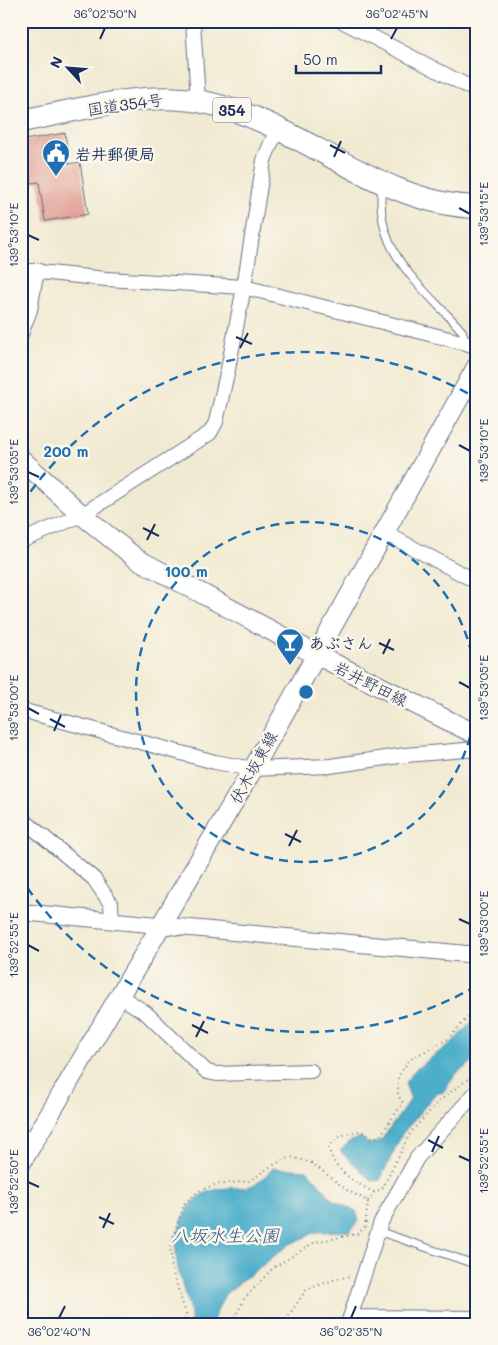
<svg xmlns="http://www.w3.org/2000/svg" width="498" height="1345" font-family="Mali,'Klee One',sans-serif">
<style>
.water{fill:#4baeca;stroke:#336e94}
.building{fill:#de998f}
.lines{fill:none;stroke-linecap:round;stroke-linejoin:round}
.service-casing{stroke:#667087;stroke-width:9}
.minor-casing{stroke:#667087;stroke-width:16}
.tertiary-casing{stroke:#667087;stroke-width:18}
.secondary-casing{stroke:#667087;stroke-width:21}
.trunk-casing{stroke:#667087;stroke-width:24}
.path{stroke:#667087;stroke-width:2;stroke-dasharray:1 4;stroke-linecap:butt}
.service{stroke:#fff;stroke-width:7}
.minor{stroke:#fff;stroke-width:14}
.tertiary{stroke:#fff;stroke-width:16}
.secondary{stroke:#fff;stroke-width:19}
.trunk{stroke:#fff;stroke-width:22}
.ticks{fill:none;stroke:#1b2f5e;stroke-width:2}
.ring{fill:none;stroke:#1f6fb2;stroke-width:2.5;stroke-dasharray:9 6}
.labels{text-anchor:middle;dominant-baseline:central;stroke-width:5;stroke-linejoin:round;paint-order:stroke}
.shield{fill:#fbf7ec;stroke:#5e6b89;stroke-width:1}
.shield-label{font-size:15px;font-weight:bold;fill:#1b2f5e}
.street-label{font-size:16px;fill:#1b2f5e;stroke:#fbf7ec}
.poi-label{font-size:16px;font-weight:bold;fill:#1b2f5e;stroke:#fbf7ec;text-anchor:start}
.water-label{font-size:18px;font-style:italic;fill:#2c5b84;stroke:#fbf7ec}
.centre{fill:#1f6fb2;stroke:#fbf7ec;stroke-width:2.5}
.ring-label{font-size:15px;text-anchor:middle;font-weight:bold;fill:#1f6fb2;stroke:#fbf7ec;stroke-width:5;stroke-linejoin:round;paint-order:stroke}
.neatline{fill:none;stroke:#1b2f5e;stroke-width:2}
.ticks-label{font-size:12px;text-anchor:middle;fill:#1b2f5e}
</style>
<rect width="100%" height="100%" fill="#fbf7ec"/>
<filter id="ink" filterUnits="userSpaceOnUse"><feTurbulence type="fractalNoise" baseFrequency=".02" numOctaves="2"/><feDisplacementMap in="SourceGraphic" scale="10" xChannelSelector="R" yChannelSelector="G"/><feConvolveMatrix kernelMatrix="1 2 1 2 8 2 1 2 1" color-interpolation-filters="sRGB"/></filter>
<filter id="wash" filterUnits="userSpaceOnUse"><feTurbulence type="fractalNoise" baseFrequency=".0096" numOctaves="4" result="noise"/><feDisplacementMap in="SourceGraphic" scale="20" xChannelSelector="R" yChannelSelector="G"/><feGaussianBlur stdDeviation="1.12" result="paint"/><feColorMatrix in="noise" values="0 0 0 0 0 0 0 0 0 0 0 0 0 0 0 0 0 1.4 0 .05"/><feComposite in="paint" operator="in"/></filter>
<g filter="url(#wash)">
<rect width="100%" height="100%" fill="#f1ead2"/>
<path class="water" d="M477,1016V1059L457,1073L443,1092L435,1094L402,1134L380,1180L372,1181L340,1151L349,1142L360,1137L369,1144L380,1142L411,1099L405,1083L415,1070L454,1041Z
M273,1168L307,1170L334,1201L356,1211L359,1221L350,1231L316,1232L290,1244L225,1294L211,1324H191V1314C186,1294 176,1271 176,1250C176,1228 188,1197 211,1191C244,1182 244,1199 273,1168Z"/>
<g id="blocks">
<path class="building" d="M65,133L69,164L80,162L88,214L45,221L39,182L31,183L24,140Z"/>
</g>
</g>
<g filter="url(#ink)">
<use href="#blocks" fill-opacity="0" stroke="#667087" stroke-width="1"/>
<g class="lines">
<g class="service-casing">
<path id="service" d="M382,185C373,254 423,286 462,331L467,343
M378,1231L477,1265"/>
</g>
<g class="minor-casing">
<path id="minor" d="M193,21L198,101
M342,21L477,91
M21,270L106,279L244,287L477,346
M21,334L30,310L37,270
M383,532L477,582
M21,541L82,515L210,433L216,422L228,369L244,287L264,160L277,129
M21,710L215,762L253,769L330,766L406,755L477,749
M21,818L94,879L111,904L112,921
M118,995L146,1013L207,1072L217,1074L311,1071
M21,1133L31,1145
M350,1317L477,1318
M348,1324L381,1222L417,1158L477,1091"/>
</g>
<g class="tertiary-casing">
<path id="tertiary" d="M21,912L477,955"/>
</g>
<g class="secondary-casing">
<path id="secondary" d="M21,459L82,515L137,559L315,654L477,735
M21,1163L253,769L477,366"/>
</g>
<g class="trunk-casing">
<path id="trunk" d="M21,121C76,111 142,91 198,101C297,118 374,204 477,207"/>
</g>
<path class="path" d="M374,1192C356,1184 332,1169 329,1148C337,1136 346,1133 360,1131L373,1138L380,1136L403,1103L398,1095V1077L409,1060L448,1039L477,1007
M368,1201L374,1192L382,1189L411,1132L439,1101L477,1072
M185,1324L186,1314L172,1270L170,1246L185,1203L199,1191L214,1185L249,1181L273,1165L291,1157L312,1163L348,1191L368,1201L365,1227L357,1234L315,1242L273,1268L244,1299L232,1324
M283,1324L306,1290L336,1279L351,1276"/>
<use href="#service" class="service"/>
<use href="#minor" class="minor"/>
<use href="#tertiary" class="tertiary"/>
<use href="#secondary" class="secondary"/>
<use href="#trunk" class="trunk"/>
</g>
</g>
<path class="ticks" d="M100,39L105,28M391,39L397,28M330,145L345,153M334,157L341,141M459,208L470,214M28,235L39,240M236,337L252,344M240,348L248,333M459,445L470,451M28,472L39,477M143,528L159,536M147,540L155,524M379,643L394,650M383,654L390,639M459,682L470,688M28,708L39,714M50,719L65,727M54,731L61,715M285,834L301,842M289,846L297,830M459,919L470,924M28,945L39,951M192,1025L208,1033M196,1037L204,1021M428,1140L443,1148M432,1152L439,1136M459,1156L470,1161M28,1182L39,1187M99,1217L114,1224M103,1228L110,1213M59,1318L65,1306M351,1318L356,1306"/>
<g class="ring">
<circle cx="306" cy="692" r="170"/>
<path d="M476 986A340 340 0 0 1 22 880M22 504A340 340 0 0 1 476 398"/>
</g>
<defs>
<g id="civic-pin" transform="scale(1.4375)"><path d="M0 17L-7.5 6A9.5 9.5 0 1 1 7.5 6Z" fill="#1f6fb2" stroke="#fbf7ec"/><path d="M-.6-6.5H3V-4.5H.6V-3L4-1V1h2V6H-6V1h2V-1L-.6-3ZM-1.2 2.5V6h2.4V2.5Z" fill="#fff"/></g>
<g id="bar-pin" transform="scale(1.4375)"><path d="M0 17L-7.5 6A9.5 9.5 0 1 1 7.5 6Z" fill="#1f6fb2" stroke="#fbf7ec"/><path d="M-6-5H6L.8 .8V4.5H3.5V6h-7V4.5H-.8V.8Z" fill="#fff"/></g>
</defs>
<g fill-rule="evenodd">
<use href="#civic-pin" x="56" y="153"/>
<use href="#bar-pin" x="290" y="642"/>
</g>
<g class="labels">
<rect class="shield" x="213" y="97.5" width="38" height="25" rx="4"/>
<g class="shield-label">
<text x="232" y="110">354</text>
</g>
<g class="street-label">
<text transform="translate(125 104) rotate(-8)">国道354号</text>
<text transform="translate(371 683) rotate(27)">岩井野田線</text>
<text transform="translate(253 767) rotate(-61)">伏木坂東線</text>
</g>
<g class="poi-label">
<text x="75" y="153">岩井郵便局</text>
<text x="309" y="642">あぶさん</text>
</g>
<g class="water-label">
<text x="225" y="1235">八坂水生公園</text>
</g>
</g>
<circle cx="306" cy="692" r="8" class="centre"/>
<g class="ring-label">
<text x="66" y="457">200 m</text>
<text x="186" y="577">100 m</text>
</g>
<rect width="498" height="1345" fill="none" stroke="#fbf7ec" stroke-width="55"/>
<g transform="translate(68 68) rotate(296)" stroke="#fbf7ec" stroke-width="4" paint-order="stroke">
<path d="M0-4L9 19L0 12L-9 19Z" fill="#1b2f5e"/>
<text y="-8" font-size="14" font-weight="bold" text-anchor="middle" fill="#1b2f5e">N</text>
</g>
<path d="M296 65v8h85v-8" fill="none" stroke="#1b2f5e" stroke-width="2.5"/>
<text x="303" y="65" font-size="15" fill="#1b2f5e" stroke="#fbf7ec" stroke-width="4" paint-order="stroke">50 m</text>
<rect x="28" y="28" width="442" height="1290" class="neatline"/>
<g class="ticks-label">
<text x="105" y="18">36°02'50"N</text>
<text x="397" y="18">36°02'45"N</text>
<text transform="translate(484 214) rotate(-90)" y="4">139°53'15"E</text>
<text transform="translate(14 235) rotate(-90)" y="4">139°53'10"E</text>
<text transform="translate(484 451) rotate(-90)" y="4">139°53'10"E</text>
<text transform="translate(14 472) rotate(-90)" y="4">139°53'05"E</text>
<text transform="translate(484 688) rotate(-90)" y="4">139°53'05"E</text>
<text transform="translate(14 708) rotate(-90)" y="4">139°53'00"E</text>
<text transform="translate(484 924) rotate(-90)" y="4">139°53'00"E</text>
<text transform="translate(14 945) rotate(-90)" y="4">139°52'55"E</text>
<text transform="translate(484 1161) rotate(-90)" y="4">139°52'55"E</text>
<text transform="translate(14 1182) rotate(-90)" y="4">139°52'50"E</text>
<text x="59" y="1336">36°02'40"N</text>
<text x="351" y="1336">36°02'35"N</text>
</g>
</svg>
